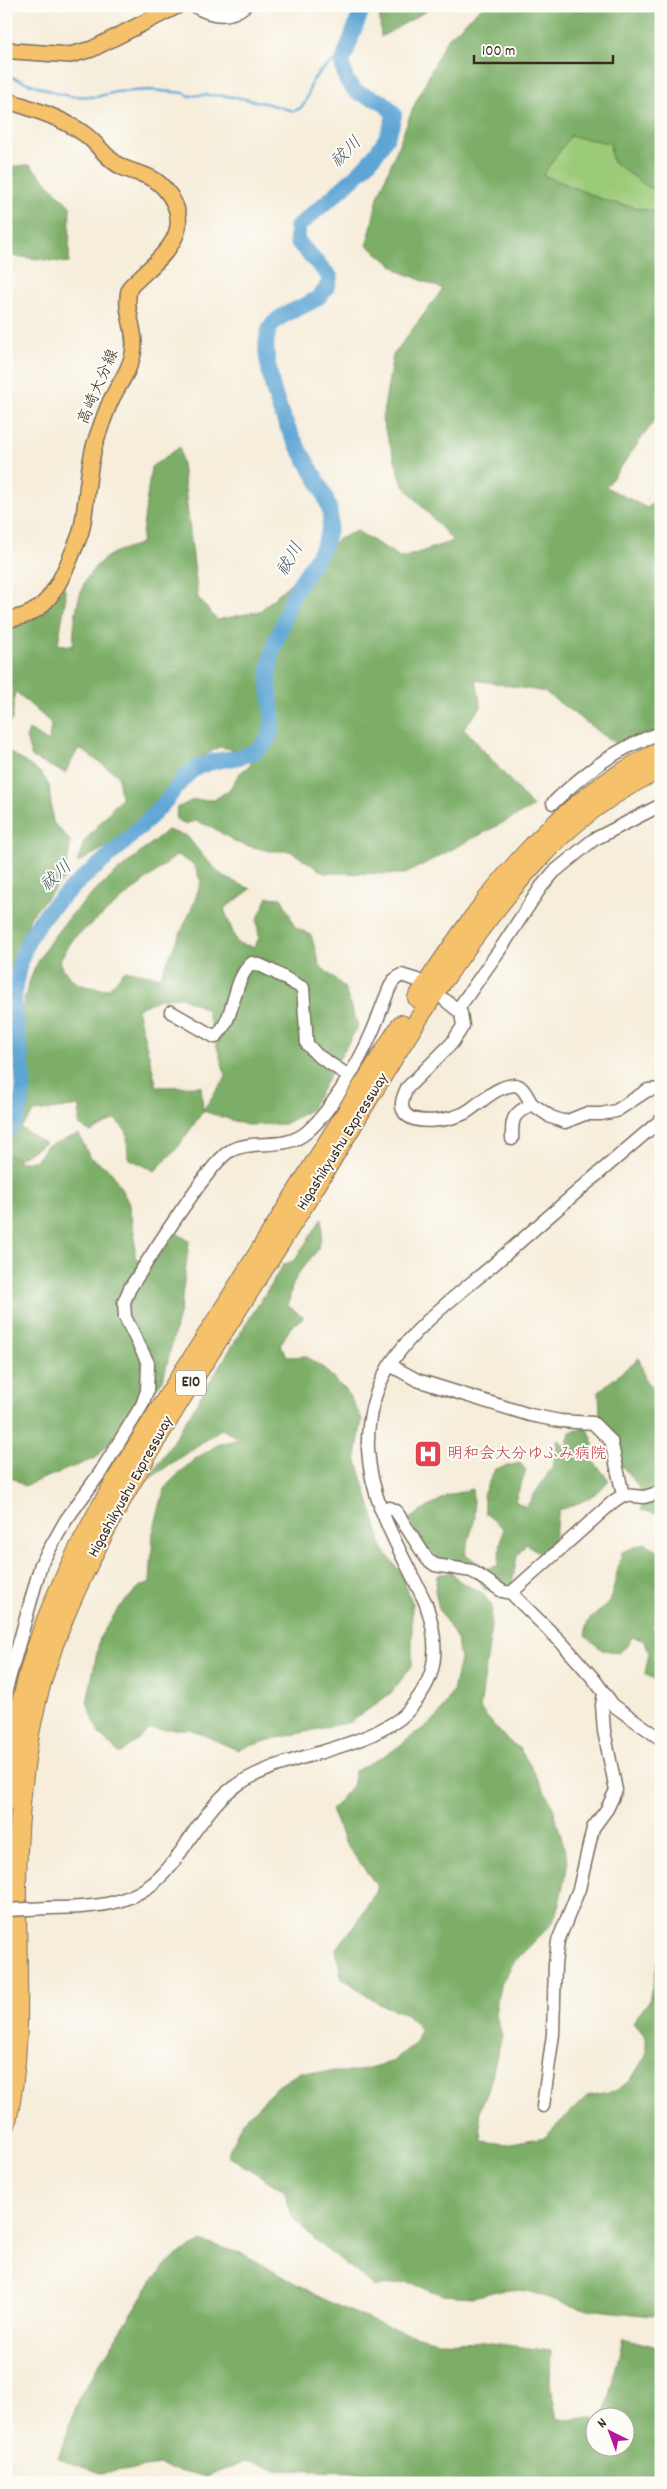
<svg xmlns="http://www.w3.org/2000/svg" width="667" height="2489" font-family="Dekko,'Klee One',sans-serif">
<style>
.green{fill:#9bca78;stroke:#6b7a4b}
.forest{fill:#7cae68;stroke:#5c6c43;fill-rule:evenodd}
.lines{fill:none;stroke-linecap:round;stroke-linejoin:round}
.stream{stroke:#5da5d4;stroke-width:2.5}
.river{stroke:#5da5d4;stroke-width:16}
.minor-casing{stroke:#7c6e60;stroke-width:15}
.major-casing{stroke:#7c6e60;stroke-width:18}
.highway-casing{stroke:#7c6e60;stroke-width:20}
.minor{stroke:#fff;stroke-width:12}
.major{stroke:#f5c16b;stroke-width:15}
.highway{stroke:#f5c16b;stroke-width:18}
.minor-bridge-casing{stroke:#7c6e60;stroke-width:15;stroke-linecap:butt}
.minor-bridge{stroke:#fff;stroke-width:12}
.labels{text-anchor:middle;dominant-baseline:central;stroke-width:4;stroke-linejoin:round;paint-order:stroke}
.shield{fill:#fdfcf7;stroke:#75695f;stroke-width:1}
.shield-label{font-size:15px;font-weight:bold;fill:#3b2a1e}
.street-label{font-size:16px;fill:#3b2a1e;stroke:#fdfcf7}
.health-label{font-size:16px;fill:#be3a42;stroke:#fdfcf7;text-anchor:start}
.water-label{font-size:18px;font-style:italic;fill:#495b67;stroke:#fdfcf7}
</style>
<rect width="100%" height="100%" fill="#fdfcf7"/>
<filter id="ink" filterUnits="userSpaceOnUse"><feTurbulence type="fractalNoise" baseFrequency=".02" numOctaves="2"/><feDisplacementMap in="SourceGraphic" scale="10" xChannelSelector="R" yChannelSelector="G"/><feConvolveMatrix kernelMatrix="1 2 1 2 8 2 1 2 1" color-interpolation-filters="sRGB"/></filter>
<filter id="wash" filterUnits="userSpaceOnUse"><feTurbulence type="fractalNoise" baseFrequency=".0096" numOctaves="4" result="noise"/><feDisplacementMap in="SourceGraphic" scale="20" xChannelSelector="R" yChannelSelector="G"/><feGaussianBlur stdDeviation="1.12" result="paint"/><feColorMatrix in="noise" values="0 0 0 0 0 0 0 0 0 0 0 0 0 0 0 0 0 1.4 0 .05"/><feComposite in="paint" operator="in"/></filter>
<g filter="url(#wash)">
<rect width="100%" height="100%" fill="#f6edda"/>
<path class="green" d="M570,136L610,143L612,161L648,186L661,192V213L609,202L543,175Z"/>
<path class="forest" d="M379,6H435L381,37Z
M483,6H661V192L648,187L612,161L610,143L570,136L543,175L609,202L661,213V412L606,487L647,508L661,496V730L614,743L545,692L476,680L481,707L464,728L533,807L405,874L324,873L290,851H269L237,843L212,827L195,821L185,824L176,819L177,808L193,800H214L229,790L239,774L252,763L236,750L219,747L200,758L112,844L77,863L84,842L121,798L118,775L79,748L65,773L32,758L26,738L29,730L49,742L51,723L15,691L12,719L6,730V627C33,623 48,607 64,586L66,596L58,644L73,646C75,611 77,573 112,554C121,549 131,547 141,543L151,467L180,447L198,598L217,620L260,611L338,539L357,531L402,558L453,541L403,485L382,420L393,355L443,289L401,272L367,245L378,197L413,108L446,40Z
M30,165L70,206L69,263L6,255V167Z
M6,749L42,774L49,786L53,822L71,842L64,879L31,915L6,979Z
M167,830L187,836L203,856L224,877L251,889L224,909L237,943L254,947L259,938L257,920L268,897L282,898L295,927L311,935L320,966L344,987L358,1026L310,1110L284,1124L247,1125L203,1111L179,1146L155,1171L128,1158L127,1132L115,1119L91,1132L79,1125V1106L34,1112L21,1128L45,1143L18,1159L6,1154V1127L21,1116C24,1099 31,1077 29,1059C27,1041 20,1025 23,1007C35,929 112,878 167,830ZM177,855L194,865L201,882L192,908L160,977L125,970L109,989C82,987 72,986 59,961L74,938ZM181,997L206,1009L226,1077L203,1110L201,1086L157,1087L137,1009L162,998Z
M79,1134L89,1156L111,1171L128,1201L135,1237V1258L150,1266L177,1233L189,1241L181,1306L163,1380L96,1458L24,1486L6,1473V1155L21,1162L35,1161L47,1146Z
M322,1218C325,1261 304,1254 292,1287C290,1292 290,1300 288,1306L304,1317L291,1327L280,1345L288,1357L305,1356L325,1369L337,1383L346,1390L362,1419L356,1458L383,1549L400,1572L412,1602V1666L391,1693L351,1722L273,1739L237,1750L190,1729H150L120,1754L99,1734L87,1702L100,1637L118,1609L139,1587L150,1582L153,1532L165,1487L192,1461L219,1444L240,1439L221,1429L149,1479L283,1265L295,1260Z
M639,1358L646,1381L657,1392L661,1389V1481L657,1498L661,1497V1515L641,1510C646,1488 632,1481 622,1465C612,1448 616,1433 600,1419L599,1391Z
M586,1428C595,1438 594,1448 592,1460L609,1480C596,1497 579,1504 559,1510L553,1545L541,1554L526,1544L517,1556L512,1584L492,1590H485L475,1574L439,1560L431,1554L425,1548L409,1519L446,1496L472,1489L475,1518L465,1554L486,1568L498,1566L503,1528L486,1514L483,1495L495,1469L520,1463L526,1470L515,1501L526,1507L553,1466L558,1439L566,1448L570,1432Z
M645,1543L661,1552V1610L657,1611L652,1627L661,1635V1683L645,1674L649,1652L643,1640L632,1637L626,1647L618,1653L601,1649L585,1635L588,1621L610,1602L622,1552Z
M452,1572L459,1581L482,1593L492,1606L490,1638L480,1709L506,1739L519,1748L530,1765L552,1804L568,1862L560,1900L553,1923L514,1962L500,1986L495,2013L502,2035L489,2088L479,2111L482,2141L505,2144L545,2137L587,2096L615,2091L630,2081L646,2055V2037L633,2022L649,2001L658,1961H661V2317L578,2308L528,2291L504,2289L473,2297L443,2295L407,2282L375,2287L323,2247L293,2218L284,2191L227,2155L242,2122L278,2086L300,2072H354L391,2062L417,2042L420,2029L407,2014L381,2005L341,1977L336,1950L359,1919L378,1887L345,1843L331,1810L352,1786L355,1771L391,1752L438,1717L453,1691L460,1660L457,1639L439,1609L435,1590L437,1575Z
M203,2242L241,2253L327,2301L384,2326L437,2341L485,2342L551,2351L550,2384L557,2419L594,2418V2446H624V2416H604L623,2338L661,2348V2483H393L353,2472L280,2470L246,2461L206,2477L160,2465L100,2473L58,2459L80,2396L154,2278L177,2255Z"/>
<g class="lines">
<path class="stream" d="M6,75L56,93L69,96L96,97L116,92L149,90L185,93L189,96C223,92 260,101 293,111C310,107 306,93 313,80C321,68 332,62 345,57"/>
<path class="river" d="M6,1132C40,1099 13,1040 14,1000C15,979 22,949 34,930C54,897 99,867 128,839C141,826 156,813 168,798C177,787 184,775 196,768C220,754 249,765 267,740C279,723 267,693 269,673C270,656 277,638 283,622C286,612 289,603 294,593C307,569 337,538 329,508C320,478 299,453 286,424C278,407 272,388 269,369C267,359 265,349 267,338C271,304 324,314 330,277L297,241V227C328,199 389,158 394,114L383,102L356,92L346,80L342,63L363,6"/>
</g>
</g>
<g filter="url(#ink)">
<g class="lines">
<g class="minor-casing">
<path id="minor" d="M194,6C211,16 229,19 245,6
M553,803C585,772 618,747 661,733
M445,1000L461,1013L463,1026L452,1043L407,1088C404,1095 400,1103 403,1110C411,1128 455,1120 468,1111C482,1102 495,1087 514,1085C524,1085 527,1098 532,1104
M458,1009L503,945L541,887L554,872L593,840L661,805
M171,1012L215,1037C237,1017 231,981 252,963C266,965 288,981 303,988L307,1044L317,1055L349,1076
M512,1139C512,1117 512,1115 532,1104L551,1117L565,1122L585,1114H601L616,1111L648,1090L661,1089
M390,1365L417,1380L530,1415L560,1421L593,1423L611,1441L623,1495L644,1497L661,1492
M623,1495L614,1501L511,1593L561,1642L593,1678L613,1705L661,1739
M380,1508H390L396,1511L427,1559L435,1565L472,1571L502,1591L511,1593
M6,1690L41,1564L66,1520L100,1473L129,1426L142,1405L147,1391L148,1363L125,1317L124,1302L130,1288C146,1264 210,1161 230,1151C255,1138 285,1152 308,1131C332,1110 361,1059 373,1030C380,1014 385,996 393,981L401,975L417,980
M50,1908C91,1908 135,1906 165,1872C176,1860 185,1846 194,1832C206,1816 217,1799 234,1787C276,1758 329,1755 375,1733C384,1728 396,1723 404,1715C411,1708 417,1700 422,1692C440,1665 436,1633 426,1604C403,1554 371,1507 368,1449C367,1421 374,1391 389,1366C415,1326 456,1296 492,1266C548,1217 604,1168 661,1120
M543,2106L553,2034L555,1964L558,1941L579,1889L593,1828L607,1809L616,1790L604,1731L602,1705L604,1694"/>
</g>
<g class="major-casing">
<path id="major" d="M6,48L14,51L70,55L92,49L177,6
M6,100C33,109 60,117 83,133C97,142 105,158 120,166C130,172 144,173 155,180C163,186 170,194 174,203C192,239 152,264 130,287C122,309 138,330 133,354C130,370 119,384 112,398C106,410 102,424 97,437C87,466 88,497 82,527C80,538 74,548 70,559C57,589 43,618 6,619"/>
</g>
<g class="highway-casing">
<path id="highway" d="M417,998C482,900 551,802 661,751
M6,1801C12,1737 25,1671 49,1612C92,1507 158,1412 218,1317C279,1220 340,1122 401,1024
M6,2126C25,2046 16,1965 17,1883C18,1829 22,1772 33,1719C47,1649 77,1585 110,1522C168,1413 238,1312 303,1207C376,1090 442,965 536,862C570,824 614,791 661,769"/>
</g>
<use href="#minor" class="minor"/>
<use href="#major" class="major"/>
<use href="#highway" class="highway"/>
<g class="minor-bridge-casing">
<path id="minor-bridge" d="M6,1910L50,1908"/>
</g>
<use href="#minor-bridge" class="minor-bridge"/>
</g>
</g>
<defs>
<g id="hospital-square" transform="scale(1.4375)"><rect x="-9" y="-9" width="18" height="18" rx="4" fill="#e0444e" stroke="#fdfcf7"/><path d="M-5-5h3v3.5h4V-5h3V5h-3V1.5h-4V5h-3Z" fill="#fff"/></g>
</defs>
<g fill-rule="evenodd">
<use href="#hospital-square" x="428" y="1454"/>
</g>
<g class="labels">
<rect class="shield" x="176" y="1370.5" width="30" height="25" rx="4"/>
<g class="shield-label">
<text x="191" y="1383">E10</text>
</g>
<g class="street-label">
<text transform="translate(99 387) rotate(-67)">高崎大分線</text>
<text transform="translate(343 1142) rotate(-58)">Higashikyushu Expressway</text>
<text transform="translate(131 1487) rotate(-61)">Higashikyushu Expressway</text>
</g>
<g class="health-label">
<text x="447" y="1454">明和会大分ゆふみ病院</text>
</g>
<g class="water-label">
<text transform="translate(347 153) rotate(-45)">祓川</text>
<text transform="translate(291 560) rotate(-60)">祓川</text>
<text transform="translate(57 877) rotate(-42)">祓川</text>
</g>
</g>
<rect width="667" height="2489" fill="none" stroke="#fdfcf7" stroke-width="25"/>
<g transform="translate(610 2432) rotate(318)"><circle r="24" fill="#fdfcf7" stroke="#afa8a0"/>
<path d="M0-4L9 19L0 12L-9 19Z" fill="#b5179e"/>
<text y="-8" font-size="14" font-weight="bold" text-anchor="middle" fill="#3b2a1e">N</text>
</g>
<path d="M474 55v8h139v-8" fill="none" stroke="#3b2a1e" stroke-width="2.5"/>
<text x="482" y="55" font-size="15" fill="#3b2a1e" stroke="#fdfcf7" stroke-width="4" paint-order="stroke">100 m</text>
</svg>
